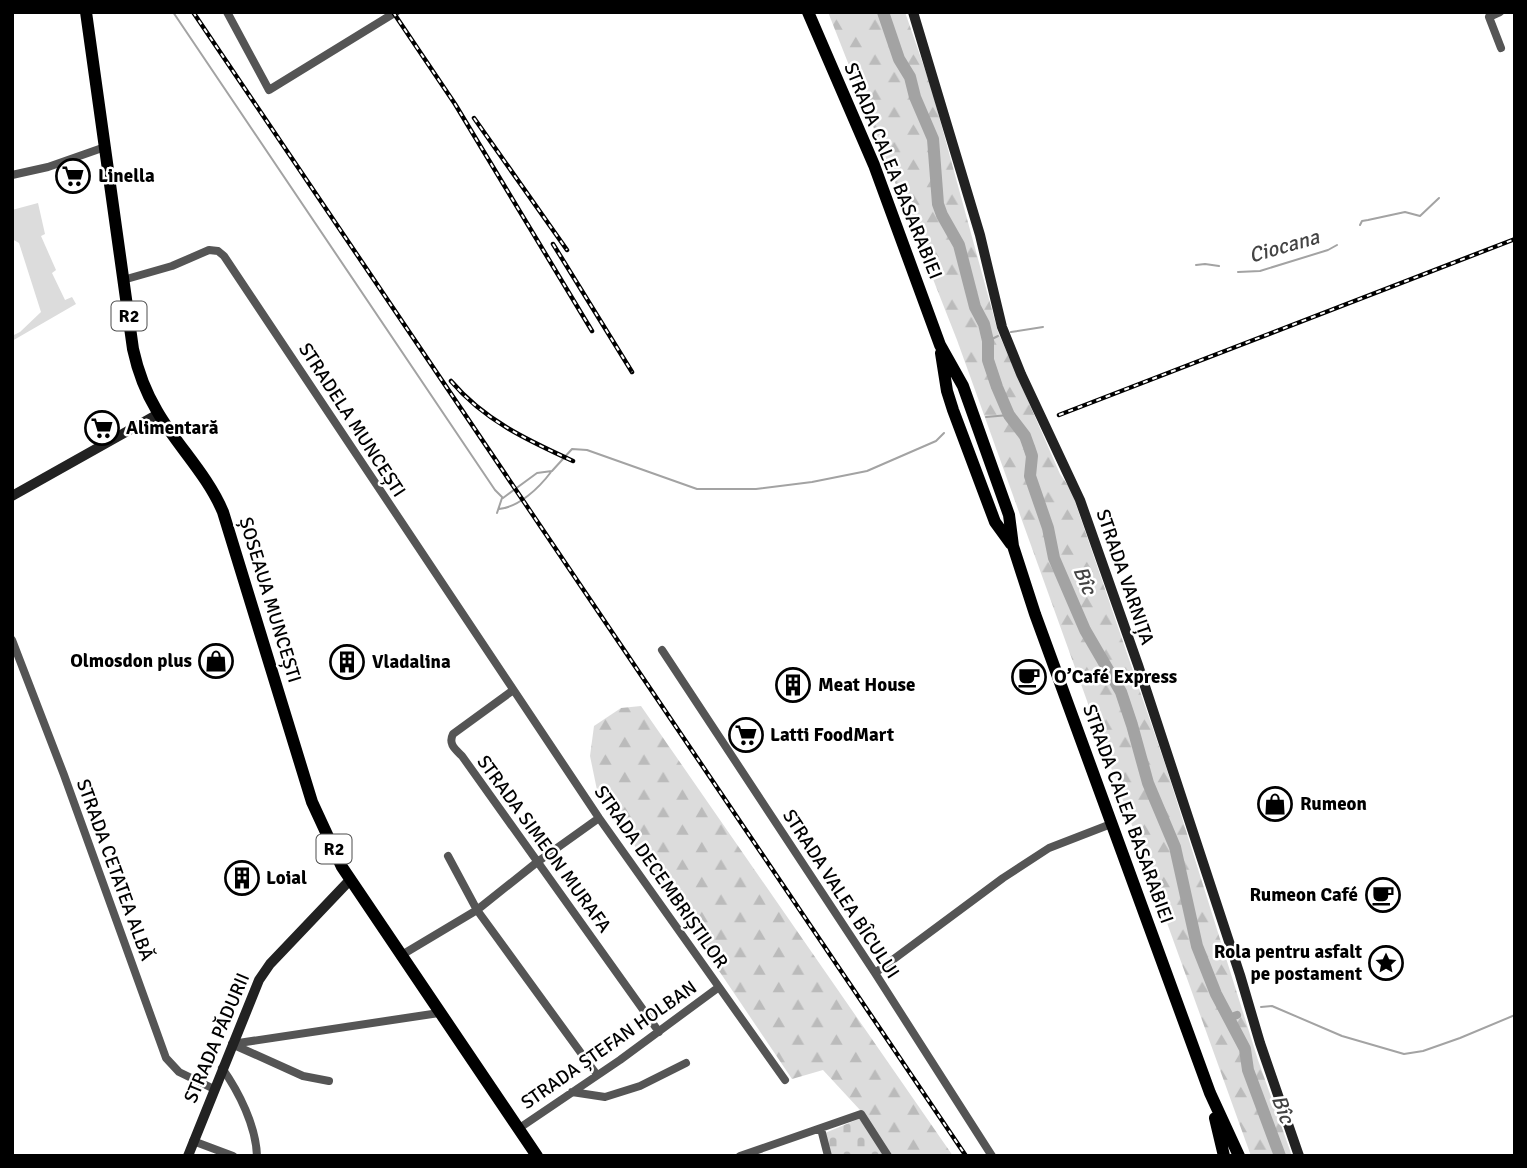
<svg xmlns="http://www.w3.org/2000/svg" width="1527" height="1168" font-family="Signika,sans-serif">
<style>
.forest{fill:url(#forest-firs)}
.cemetery{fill:url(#cemetery-stones)}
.garden{fill:#dcdcdc}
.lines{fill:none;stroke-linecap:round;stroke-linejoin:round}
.stream{stroke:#a3a3a3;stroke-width:2}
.canal{stroke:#a3a3a3;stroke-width:8}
.river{stroke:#a3a3a3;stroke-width:12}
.street{stroke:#555;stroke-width:8}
.secondary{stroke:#222;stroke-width:10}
.primary{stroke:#000;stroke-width:12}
.rail-casing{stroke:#000;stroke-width:4.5}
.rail{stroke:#fff;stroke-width:2;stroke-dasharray:5;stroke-linecap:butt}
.labels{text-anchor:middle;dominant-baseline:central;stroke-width:5;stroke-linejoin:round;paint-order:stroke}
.shield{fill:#fff;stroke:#4c4c4c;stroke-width:2}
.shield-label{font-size:18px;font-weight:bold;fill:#000}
.street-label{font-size:19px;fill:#000;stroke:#fff}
.poi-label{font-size:19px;font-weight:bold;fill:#000;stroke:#fff;text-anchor:start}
.water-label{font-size:21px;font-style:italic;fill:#444;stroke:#fff}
</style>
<defs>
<pattern id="forest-firs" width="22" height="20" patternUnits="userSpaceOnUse" patternTransform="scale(1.75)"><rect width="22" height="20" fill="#dcdcdc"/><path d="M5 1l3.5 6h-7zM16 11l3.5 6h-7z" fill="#bbb"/></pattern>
<pattern id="cemetery-stones" width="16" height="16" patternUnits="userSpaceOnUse" patternTransform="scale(1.75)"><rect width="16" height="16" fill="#dcdcdc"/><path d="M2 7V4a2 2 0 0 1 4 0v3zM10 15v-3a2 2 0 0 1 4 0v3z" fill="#bbb"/></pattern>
</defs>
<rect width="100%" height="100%" fill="#fff"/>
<path class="forest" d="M828,12H905L931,87L998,332L1060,474L1071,490L1166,767L1258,1060L1292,1156H1251L957,340Z
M641,706L953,1156H891L860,1110L823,1070L792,1079L597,790L590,756L594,726L621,708Z"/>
<path class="cemetery" d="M861,1118L886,1156H830L825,1133Z"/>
<path class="garden" d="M38,203L45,234L41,236L56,270L52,273L65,300L72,297L76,304L12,341V336L20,332L41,312L19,243L12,239V210Z"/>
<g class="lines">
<path class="stream" d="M173,12L495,490L503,498L537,473L552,471L572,449L587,450L697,489H756L812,482L867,471L936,441L944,433
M1360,225L1362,221L1368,220L1405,212L1420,216L1439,198
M1196,265L1205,264L1219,266
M1238,272L1260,271L1328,250L1337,245
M1011,332L1043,327
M988,341L998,336
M986,417L1009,415
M499,509C519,507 539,488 551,472
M497,513L502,498
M1261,1007L1272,1006L1342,1036L1404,1054L1423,1051L1460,1038L1515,1015"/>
<path class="canal" d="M1229,1018L1237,1015"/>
<path class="river" d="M883,12L899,59L910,77L915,97L933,139L938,204L942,215L959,245L975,307L984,324L988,341V360L997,387L1009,415L1025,436L1029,447L1032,456L1030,476L1048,528L1054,558L1085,630L1121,692L1132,725L1148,783L1175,847L1197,946L1216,994L1245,1049L1248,1070L1280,1156"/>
<path class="street" d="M227,12L269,90L396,12
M1500,12L1489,17L1501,48
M12,175L48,167L105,147
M123,280L172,266L209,250L218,251L224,256L599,818L785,1080
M12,640L64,775L166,1058L179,1072L214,1089
M662,650L875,973L992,1156
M512,691L453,734C448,744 455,749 462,756L659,1032
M448,856L477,910L597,1075
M400,956L477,910L536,863L599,818
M875,973L1003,878L1049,848L1111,824
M232,1044L439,1013
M234,1045L303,1076L329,1081
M222,1068C239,1092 256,1126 257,1156
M572,1092L605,1097L640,1086L686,1063
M518,1129L620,1060L719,987
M821,1129L828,1156
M193,1141L233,1156
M740,1156L861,1114L888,1156"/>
<path class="secondary" d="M913,12L980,235L1002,327L1021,374L1080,500L1138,665L1240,975L1260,1043L1299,1156
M12,496L158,414
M188,1156L259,980L270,964L349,881"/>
<path class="primary" d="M86,12L133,349C138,372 145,391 157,411C177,446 207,474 223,512L312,802L342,867L537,1156
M808,12L874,165L940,345L963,386L1009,515L1013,546L1035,614L1210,1093L1239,1156
M941,353L947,391L953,410L995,522L1011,544
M1215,1118L1224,1156"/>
<g class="rail-casing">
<path id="rail" d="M193,12L966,1156
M393,12L455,104L592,331
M474,118L567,250
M553,244L632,372
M451,381C484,420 527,440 573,461
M1059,415L1515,239"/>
</g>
<use href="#rail" class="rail"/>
</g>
<defs>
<g id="supermarket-ring" transform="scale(1.75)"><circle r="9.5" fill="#fff" stroke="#000" stroke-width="1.5"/><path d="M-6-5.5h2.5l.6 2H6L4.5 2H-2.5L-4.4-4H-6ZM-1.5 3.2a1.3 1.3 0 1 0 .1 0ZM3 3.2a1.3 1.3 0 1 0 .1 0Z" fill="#000"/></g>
<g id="shop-ring" transform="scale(1.75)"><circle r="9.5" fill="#fff" stroke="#000" stroke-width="1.5"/><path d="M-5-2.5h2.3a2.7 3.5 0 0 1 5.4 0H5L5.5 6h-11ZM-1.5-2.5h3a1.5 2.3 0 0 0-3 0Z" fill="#000"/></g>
<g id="building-ring" transform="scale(1.75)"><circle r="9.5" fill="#fff" stroke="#000" stroke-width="1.5"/><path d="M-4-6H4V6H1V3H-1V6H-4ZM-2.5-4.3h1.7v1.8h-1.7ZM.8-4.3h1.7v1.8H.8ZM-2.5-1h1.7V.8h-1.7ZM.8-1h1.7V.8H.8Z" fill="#000"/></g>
<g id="cafe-ring" transform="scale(1.75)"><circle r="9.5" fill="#fff" stroke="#000" stroke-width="1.5"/><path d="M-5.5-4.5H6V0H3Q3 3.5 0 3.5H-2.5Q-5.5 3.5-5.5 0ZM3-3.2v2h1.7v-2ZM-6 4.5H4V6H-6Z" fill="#000"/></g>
<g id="sight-ring" transform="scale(1.75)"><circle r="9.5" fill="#fff" stroke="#000" stroke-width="1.5"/><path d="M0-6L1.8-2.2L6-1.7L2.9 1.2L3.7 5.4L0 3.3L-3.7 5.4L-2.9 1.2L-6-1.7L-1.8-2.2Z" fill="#000"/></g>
</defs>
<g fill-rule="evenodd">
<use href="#supermarket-ring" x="73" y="176"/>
<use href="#supermarket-ring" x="102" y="428"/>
<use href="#shop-ring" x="216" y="661"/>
<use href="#building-ring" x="347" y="662"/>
<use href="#cafe-ring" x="1029" y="677"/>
<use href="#building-ring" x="793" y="685"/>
<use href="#supermarket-ring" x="746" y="735"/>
<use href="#shop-ring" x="1275" y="804"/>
<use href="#building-ring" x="242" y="878"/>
<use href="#cafe-ring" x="1383" y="895"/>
<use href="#sight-ring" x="1386" y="963"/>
</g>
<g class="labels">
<g class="shield">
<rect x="111.5" y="301.5" width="35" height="29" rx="5"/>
<rect x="316.5" y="834.5" width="35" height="29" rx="5"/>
</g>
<g class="shield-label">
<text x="129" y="316">R2</text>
<text x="334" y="849">R2</text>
</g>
<g class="street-label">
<text transform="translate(893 171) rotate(68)">STRADA CALEA BASARABIEI</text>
<text transform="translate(352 420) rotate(57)">STRADELA MUNCEȘTI</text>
<text transform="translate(1125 577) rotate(71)">STRADA VARNIȚA</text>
<text transform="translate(270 600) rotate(73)">ȘOSEAUA MUNCEȘTI</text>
<text transform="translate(1128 814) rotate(70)">STRADA CALEA BASARABIEI</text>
<text transform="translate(544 844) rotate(54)">STRADA SIMEON MURAFA</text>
<text transform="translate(115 870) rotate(70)">STRADA CETATEA ALBĂ</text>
<text transform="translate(661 877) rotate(55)">STRADA DECEMBRIȘTILOR</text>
<text transform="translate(841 894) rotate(57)">STRADA VALEA BÎCULUI</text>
<text transform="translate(217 1038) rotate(-67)">STRADA PĂDURII</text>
<text transform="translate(609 1045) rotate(-35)">STRADA ȘTEFAN HOLBAN</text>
</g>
<g class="poi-label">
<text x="98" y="176">Linella</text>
<text x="126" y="428">Alimentară</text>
<text x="192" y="661" text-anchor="end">Olmosdon plus</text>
<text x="372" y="662">Vladalina</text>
<text x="1054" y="677">O’Café Express</text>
<text x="818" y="685">Meat House</text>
<text x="770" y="735">Latti FoodMart</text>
<text x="1300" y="804">Rumeon</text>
<text x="266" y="878">Loial</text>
<text x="1358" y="895" text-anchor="end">Rumeon Café</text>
<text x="1362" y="952" text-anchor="end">Rola pentru asfalt<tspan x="1362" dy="22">pe postament</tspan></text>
</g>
<g class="water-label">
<text transform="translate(1284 246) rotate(-16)">Ciocana</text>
<text transform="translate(1085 580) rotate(67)">Bîc</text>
<text transform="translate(1283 1109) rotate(69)">Bîc</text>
</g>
</g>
<rect width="1527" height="1168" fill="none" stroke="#000000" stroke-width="28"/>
</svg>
